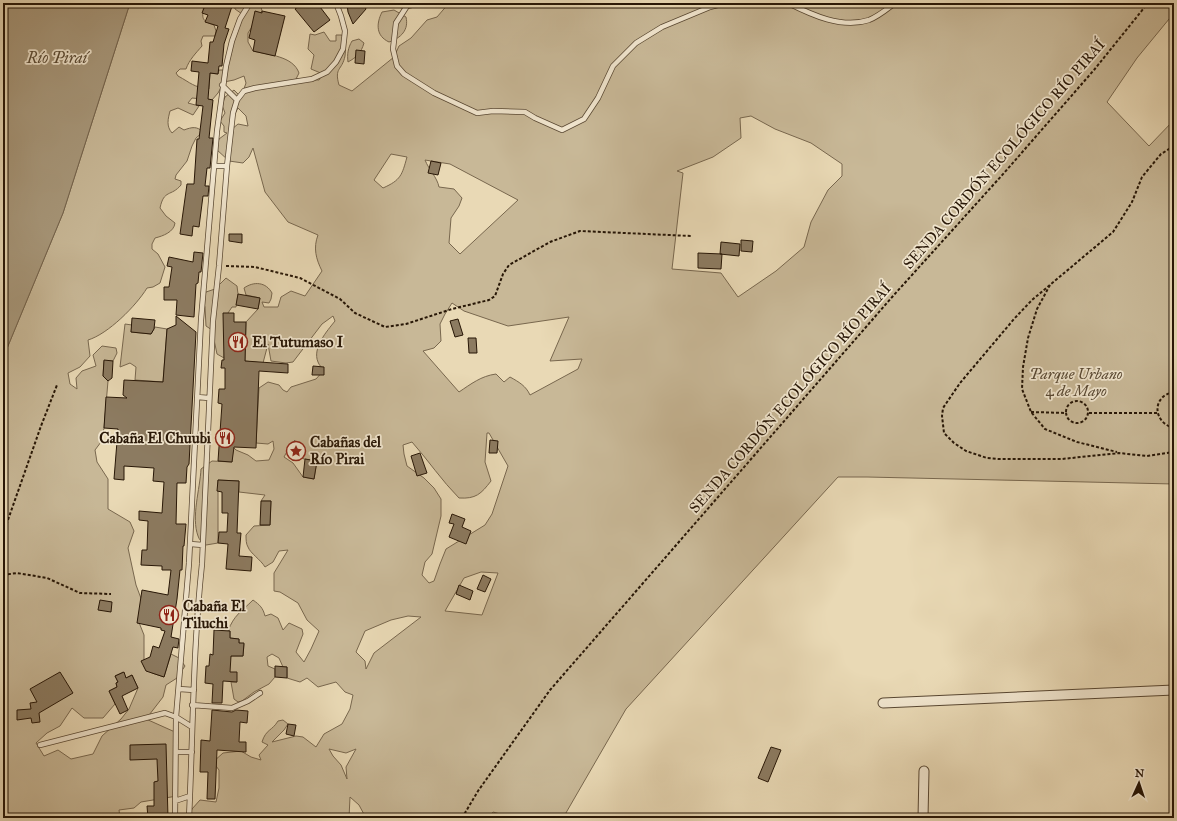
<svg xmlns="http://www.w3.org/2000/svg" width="1177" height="821" font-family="'IM FELL Great Primer',serif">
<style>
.green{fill:#c8b897;stroke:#78674e;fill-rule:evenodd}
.water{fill:#a7977a;stroke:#74634c}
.building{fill:#8c7b61;stroke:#271606}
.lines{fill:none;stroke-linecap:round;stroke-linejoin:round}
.lane-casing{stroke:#584732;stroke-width:6}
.street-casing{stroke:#584732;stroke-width:11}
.path{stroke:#271606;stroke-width:2;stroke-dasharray:3 2;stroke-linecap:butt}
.lane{stroke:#f1e6cf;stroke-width:4.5}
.street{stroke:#f1e6cf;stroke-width:9}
.labels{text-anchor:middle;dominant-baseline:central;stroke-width:3.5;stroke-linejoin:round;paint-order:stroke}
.street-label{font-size:15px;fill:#271606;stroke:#f1e6cf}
.poi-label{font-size:15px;font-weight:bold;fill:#271606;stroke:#f1e6cf;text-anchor:start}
.park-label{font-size:15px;font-style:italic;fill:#574732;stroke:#f1e6cf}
.water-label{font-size:16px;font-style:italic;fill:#5a4a34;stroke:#f1e6cf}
</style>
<rect width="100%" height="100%" fill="#e9d9b5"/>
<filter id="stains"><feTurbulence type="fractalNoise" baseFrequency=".005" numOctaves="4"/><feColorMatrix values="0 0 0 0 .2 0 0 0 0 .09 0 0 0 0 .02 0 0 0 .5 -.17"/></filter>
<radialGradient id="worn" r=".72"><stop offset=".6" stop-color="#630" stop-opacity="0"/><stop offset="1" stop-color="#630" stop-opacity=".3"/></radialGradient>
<path class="green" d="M130,3H204C203,17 199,20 214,25L216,31L215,36H203L201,41L202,46C196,53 189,60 186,69H180L176,73L178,76C191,83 193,87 209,89L210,73L218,74L219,70H224L242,14L235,9L234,3H260L262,11L248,33V42L253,51C269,55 293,56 299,73L296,79L319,80L323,74L311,69L314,55L308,49L310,34L315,35L324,32L330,41H336V35H341L345,36C345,42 346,50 345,56C342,71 334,67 339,85L352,91L394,57L399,46L411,38L427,20L437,17L449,3H1174V13L1137,58L1107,102L1149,146L1174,120V484L867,477H838L626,709L563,818H514L493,812L489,818H366L359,805L350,797L349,818H233L232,816H216V818H189L192,809L200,800L216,802L219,788V770L213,762L223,753L241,751L251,757L261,760L259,755L268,745L262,742C266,729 272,731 278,721L283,720L288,724L284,730L272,742L296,736L303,737L316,747L324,734L342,724L350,709L353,695L345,692L336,682L318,687L307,678L300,682L287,678V667H283L279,658L272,654L267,657L268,666L275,669V677L269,684L254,692L242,701L238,702L234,699L231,682H237L226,672L231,656H243L244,644L239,643V639L230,638V631H228C234,615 241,612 253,600C260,605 263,608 265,616L271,614L278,618L283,630L289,623L302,629L303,634L296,652L304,662L311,649L319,631L307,620L298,603L280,592L274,591V573L288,550L279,551L273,562L265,567C261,560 250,553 248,547C246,544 246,539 246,535L254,526L270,525L271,501H261L265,495L239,492V481L218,480V543L206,545C203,543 199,540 198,536C191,517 200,489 201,469L212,461L232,462L233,447L236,450L248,455L256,461L269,460L274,449L273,441L268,444L256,443L259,388L268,382L279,385L283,390L287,392L291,387L316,379L324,370C322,368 319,365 318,362C312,348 327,331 335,321L333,316L322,324L293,362L286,363L271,361L268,344L263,363L245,361L246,322L258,309L260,298L246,295L244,288C254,281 266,282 272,293L271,299L269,303L262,302L264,307H278L281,297L291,291L305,296L322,271C316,259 313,248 318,235L288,222L265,192L253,148L249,157L243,163L229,161L216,149L219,139L227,133L224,132V126L220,121L225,113L222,105L225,97L234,90L241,97L246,83L244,76L234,80L224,82L218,93L212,100L192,98L188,103L199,106L193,115L178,108L170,111C168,119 166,126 172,133L179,127L184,130C192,127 197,126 203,132L196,138L192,146L187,161L176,175L175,179L181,181V185C171,197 164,189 160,208L166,216L175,223C174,232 163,236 155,238L152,244V249L158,254L165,267L160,283L153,287L147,288C136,306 108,334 88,340L90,356L80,367L68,373L70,384L77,389L76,378L82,371L96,366L93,355L102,346L116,348L117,353L113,361H104L103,376L108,381L104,428L101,442L95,450L97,462L108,479V509L130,522L134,531L128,548L136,585L142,601L138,620L144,635V667L152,673L164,677L171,654L179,658L185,666L177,678L166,685L163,697L146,719L175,732L177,796L141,802L134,808L119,810L120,818H3V358L63,213ZM238,108L246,116L248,126L238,124L232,129V119ZM751,116L775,129L811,143L842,164V176L828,190L811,222L804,247L776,271L738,297L721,273L672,269L683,173L677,171L713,157L741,138L740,118ZM391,154L407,157C402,175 401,180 383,188L374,180ZM425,160L450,164L518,200L460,254L449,243L451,218L459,206L462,198L454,189L439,187C437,177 429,170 425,160ZM452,303L464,311L508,326L569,317L550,361L582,359L578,369L530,395C526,386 519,382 510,377L504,382L496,374C481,376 471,384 459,392L423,351L434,348L441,341L440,324L445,314ZM487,433H489L508,466L492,514L485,525L446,549L440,564L434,581L429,583L422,575L425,562L432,554L441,516V499L434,488L424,478L407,466L404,454L403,445L412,442C428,460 442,481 459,498C476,499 481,494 491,481L485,462ZM295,440L292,450C299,460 305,459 317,461L314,479L303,477L293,463L284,457L291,444ZM481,572L498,573L482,615L445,611L464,578ZM408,616L421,617L374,653L366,669L365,661L356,652L365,631L391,620ZM123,672L126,678L132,675L138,688L129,709L121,719L102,736L93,754L71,759L58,750L44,756L36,743L47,733L60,726L72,708L84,718H103L115,704L109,691L117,687L116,683L118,682L115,676ZM329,749L346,753L356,749L346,767L347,779L341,765L333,756Z
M394,10L406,17C409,30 401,38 389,42C376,36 376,24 382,12Z
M359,39L364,43C361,53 357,57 348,62C347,54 348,48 352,41Z
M226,278L237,286L238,294L236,307H232L228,313L224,358L217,354L212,330L206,326L205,307L202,299L206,292L215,289Z
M125,324L132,325L131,332L151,334L155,327L167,329L163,382L135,380L136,367L130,363L120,367Z"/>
<path class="water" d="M3,3H130L63,213L3,358Z"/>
<path class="building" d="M206,3H233L225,28L229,29L224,44L222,66H219L218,74L210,73L208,99L213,100L209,138H213L210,168H207L205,186H209L208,196H203L199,227L193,226L192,236L180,234L187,184H194L197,139H199L203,106L196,105L199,72L191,71L192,61L208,63L210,42H213L218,26L205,22L208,15L202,13Z
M303,3H317L330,20L314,32L295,9Z
M357,3H364L366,9L353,24L348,12L347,4Z
M255,11L262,13V11L285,16L275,56L253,51L255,40L249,38Z
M356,50L365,51L364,64L355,63Z
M431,161L441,163L438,175L428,173Z
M229,234H242V243L229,241Z
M741,240L753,241L752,252L741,251Z
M721,242L740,244L739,256L720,254Z
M194,252L203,253L201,272H199L198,283L196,284L194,317L176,315L177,300H164V287H169L172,267L167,266L169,257L193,262Z
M698,253L722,254L721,269L698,268Z
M238,294L260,298L258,309L236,305Z
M223,313H234V322H246L245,361L288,364V373L259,371L256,448L234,447L232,462L218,461L222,404L218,403L219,389H225V368H221L222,360H224Z
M176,316L196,332L189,464L187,467L186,483H177L176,524H186L184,546H183L182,570H180L177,599L171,637L179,639L178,647V648L173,647L164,677L146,671L141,661L150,657L153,646L159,648L165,631L161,630V628L137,623L142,590L168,595L171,570H162V566L141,565L142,550H147L148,521L139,520V511L162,513L164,482L153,481L154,468L124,466V480L114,479L118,429L104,428L106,397L127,398L123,395L124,380L163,382L167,329L176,325Z
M132,318L155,320L154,329L151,334L131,332Z
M458,319L463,335L455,337L450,321Z
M468,338H476L477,353H469Z
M104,360L113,361L112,378L108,381L103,376Z
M313,366L324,367V375H312Z
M490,440L498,441L497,453H489Z
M420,453L427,473L417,476L411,456Z
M305,459L317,461L314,479L303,477Z
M218,480L239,481L237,533H241L239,556L252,557L251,571L226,569L228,544L218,543L219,532H227L228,513H222V492L217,491Z
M261,501H271L270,525H260Z
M452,514L465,519L462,527L471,531L466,544L449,537L454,524L449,523Z
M483,575L491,579L485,592L477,589Z
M459,585L473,591L470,600L456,594Z
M100,600L112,602L111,612L98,610Z
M214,630L230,631V638L239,639V643H244L243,656H231L230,672H237V682L223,681L222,703H212L213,684L205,683L206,666H209L210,654L213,655Z
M275,666L287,667V678L275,677Z
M60,672L73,693L39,713L40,722L32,723L31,718L17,720V710L31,709L30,703L37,702L30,689Z
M124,672L126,678L132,675L138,688L122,696L128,710L120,714L109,691L117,687L116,683L118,682L115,676Z
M212,710L232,712L236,710L248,711L247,723L240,722L239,742H246V752L217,750L215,799H207L208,772H200L201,740L210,741Z
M288,724L296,725L294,736L286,734Z
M166,744L168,818H148L147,806H154V782L158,781L157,759L130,760V745Z
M771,747L781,750L768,782L758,778Z"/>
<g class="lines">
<g class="lane-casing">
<path id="lane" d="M387,3L407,6L422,3
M788,3C812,15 842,29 869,20C879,16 887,9 895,3
M407,6L396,23L393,49L397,66L404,74L434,93L477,113L493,111L525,112L535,118L562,130L584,119L598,98L613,66L636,43L662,27L710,7L725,3
M222,85L237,100
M214,166H227
M197,397L209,398
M190,544L203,545
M179,689L194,690
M192,705L232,708L248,701L260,693
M40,745L165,713L176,717L192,727
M176,752H192
M175,801L190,796
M175,818L176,717L189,563L201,320L217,131L226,66L232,41L240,19L250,3
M189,818C193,733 193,648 202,564L213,321L219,266L227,166L233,113L237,100L244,91L255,88L312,79L327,72L336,62L343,49L345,31L341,16L336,3"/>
</g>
<g class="street-casing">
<path id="street" d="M883,703L1174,690
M923,818L924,771"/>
</g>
<path class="path" d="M1174,146L1161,154L1142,177L1132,202L1113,232L1032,300L1014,319L960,383L943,408L942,416L944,433L954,443L966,451L987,458L999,459H1062L1119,453L1147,456L1174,452
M226,266L255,267L300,278L340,299L355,313L385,327L406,324L452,309L489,300L495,296L503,274L509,265L550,242L580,231L691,236
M1050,285L1037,309L1028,338L1023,367L1022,389L1031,412L1045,429L1077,442L1117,452
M1174,392C1151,396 1153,423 1174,428
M1066 412a11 11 0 1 1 22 0a11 11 0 1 1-22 0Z
M1031,412L1066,413
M1089,413H1158
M3,534L41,426L57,385
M3,575L17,573L47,578L80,593L111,594
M462,818L478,791L550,690L893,296L1004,173L1094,70L1148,3"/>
<use href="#lane" class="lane"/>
<use href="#street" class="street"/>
</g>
<defs>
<g id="restaurant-ring" transform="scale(1)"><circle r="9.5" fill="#f1e6cf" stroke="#8f2418" stroke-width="1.5"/><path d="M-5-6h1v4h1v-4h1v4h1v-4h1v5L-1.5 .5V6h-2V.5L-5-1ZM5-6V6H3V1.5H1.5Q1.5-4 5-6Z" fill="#8f2418"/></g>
<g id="sight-ring" transform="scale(1)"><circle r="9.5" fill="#f1e6cf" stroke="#8f2418" stroke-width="1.5"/><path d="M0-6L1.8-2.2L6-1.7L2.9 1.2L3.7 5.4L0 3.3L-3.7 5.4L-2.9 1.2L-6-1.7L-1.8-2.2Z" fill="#8f2418"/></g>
</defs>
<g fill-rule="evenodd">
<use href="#restaurant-ring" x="238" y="342"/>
<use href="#restaurant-ring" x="225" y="438"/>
<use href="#sight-ring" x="296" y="451"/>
<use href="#restaurant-ring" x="169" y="615"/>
</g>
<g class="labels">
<g class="street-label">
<text transform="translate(1004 154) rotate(-49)">SENDA CORDÓN ECOLÓGICO RÍO PIRAÍ</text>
<text transform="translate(790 398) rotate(-49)">SENDA CORDÓN ECOLÓGICO RÍO PIRAÍ</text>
</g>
<g class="poi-label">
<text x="252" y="342">El Tutumaso I</text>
<text x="211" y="438" text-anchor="end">Cabaña El Chuubi</text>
<text x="310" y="442">Cabañas del<tspan x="310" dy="17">Río Pirai</tspan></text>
<text x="183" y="606">Cabaña El<tspan x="183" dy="17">Tiluchi</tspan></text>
</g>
<g class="park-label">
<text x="1076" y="374">Parque Urbano<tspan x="1076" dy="17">4 de Mayo</tspan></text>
</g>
<g class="water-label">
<text x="57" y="57">Río Piraí</text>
</g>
</g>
<rect width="1177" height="821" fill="none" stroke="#e9d9b5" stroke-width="16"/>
<rect x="4" y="4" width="1169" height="813" fill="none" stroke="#271606" stroke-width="2"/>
<rect x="8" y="8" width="1161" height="805" fill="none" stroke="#271606"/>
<g transform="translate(1139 783) rotate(3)" stroke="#f1e6cf" stroke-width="3" paint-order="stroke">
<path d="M0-3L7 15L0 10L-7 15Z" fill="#271606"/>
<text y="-6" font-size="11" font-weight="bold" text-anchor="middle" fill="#271606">N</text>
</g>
<rect width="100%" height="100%" filter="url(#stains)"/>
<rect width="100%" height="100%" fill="url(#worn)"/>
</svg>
